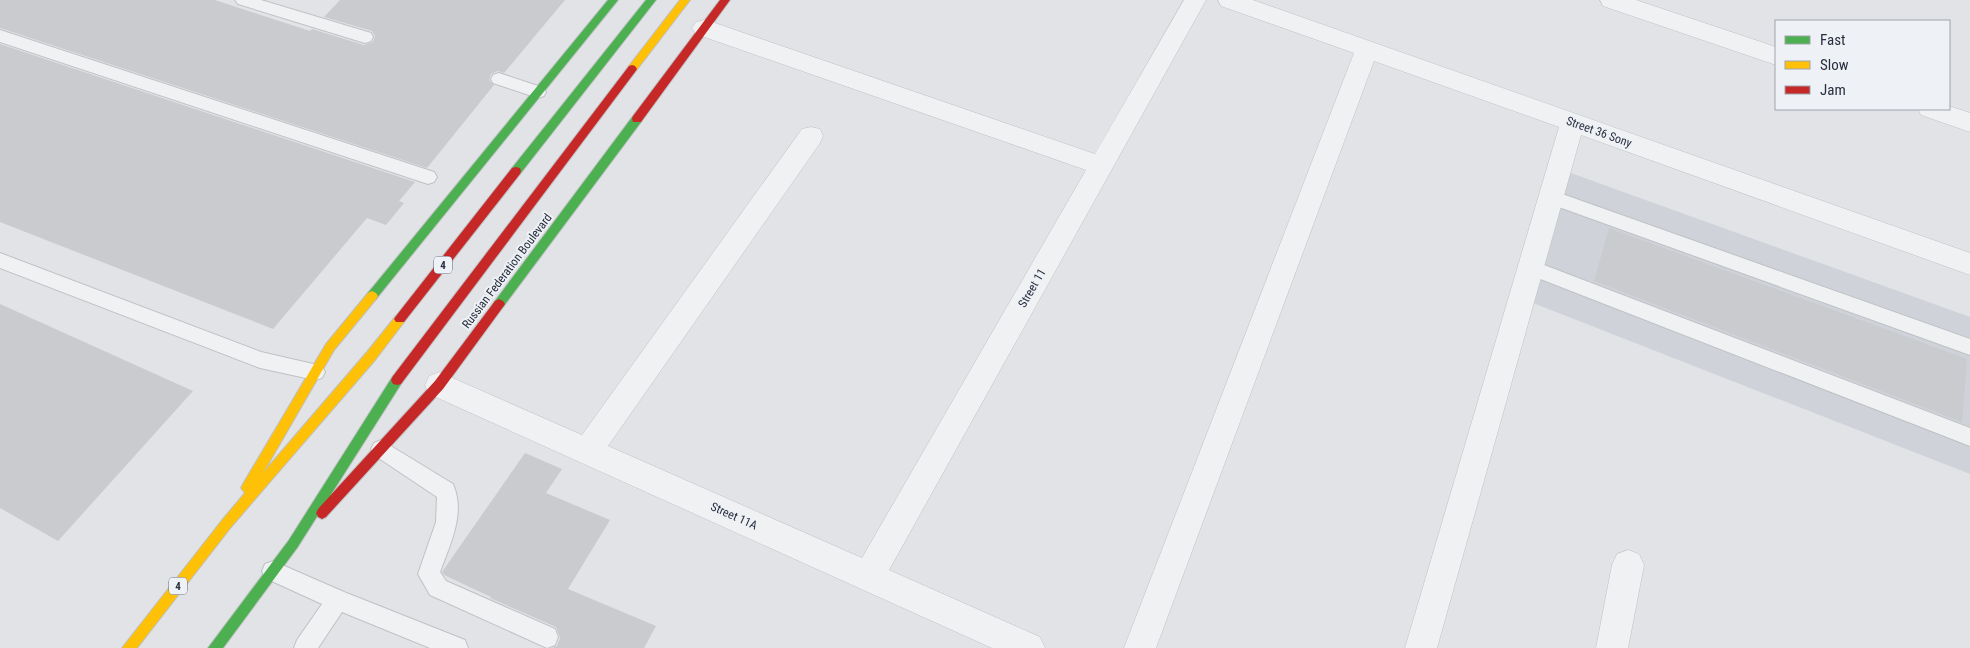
<svg xmlns="http://www.w3.org/2000/svg" width="1970" height="648" font-family="'Roboto Condensed',sans-serif">
<style>
.built{fill:#cfd2d9}
.building{fill:#c9cbce}
.lines{fill:none;stroke-linecap:round;stroke-linejoin:round}
.lane-casing{stroke:#bfc1c4;stroke-width:2}
.street-casing{stroke:#bfc1c4;stroke-width:1}
.fast-casing{stroke:#bec0c3;stroke-width:2}
.slow-casing{stroke:#bec0c3;stroke-width:2}
.jam-casing{stroke:#bec0c3;stroke-width:2}
.lane{fill:#f0f1f3;fill-rule:evenodd}
.street{fill:#f0f1f3;fill-rule:evenodd}
.fast{fill:#4caf50;fill-rule:evenodd}
.slow{fill:#ffc107;fill-rule:evenodd}
.jam{fill:#c62828;fill-rule:evenodd}
.labels{text-anchor:middle;dominant-baseline:central;stroke-width:4;stroke-linejoin:round;paint-order:stroke}
.shield{fill:#eef1f5;stroke:#646975;stroke-width:1}
.shield-label{font-size:11px;font-weight:bold;fill:#292f3e}
.street-label{font-size:12px;fill:#292f3e;stroke:#eef1f5}
</style>
<rect width="100%" height="100%" fill="#e1e3e6"/>
<path class="built" d="M1568,172L1970,317V474L1528,301Z"/>
<path class="building" d="M0,0H215L310,31L312,29L364,45L373,42L375,36L372,31L324,17L340,0H565L504,73L498,71L491,74L489,80L494,85L427,168L0,28Z
M0,44L415,182L399,201L404,203L386,225L367,218L273,329L0,222Z
M1609,228L1967,359L1962,422L1594,281Z
M0,304L193,391L58,541L0,508Z
M525,453L562,469L546,493L610,520L568,589L656,626L644,648H552L557,646L560,638L556,627L490,598L491,597L444,575L442,572Z"/>
<g class="lines">
<g class="lane-casing">
<path id="lane" d="M235,0H261L371,33L373,37L371,41L365,43L238,4Z
M0,30L434,172L437,177L434,182L428,184L0,42Z
M499,73L544,88L546,92L544,96L538,98L493,83L491,79L493,75Z
M1551,190L1970,339V355L1545,202L1542,197L1545,192Z
M0,253L261,352L322,366L325,372L322,378L315,380L260,368L0,268Z
M1531,260L1970,428V446L1525,273L1522,268L1525,263Z
M381,440L453,484C466,514 450,544 440,572L446,581L555,629L558,637L555,645L547,648L430,595L418,574L436,522L437,497L374,455L371,449L374,443Z
M273,561L344,592L465,640L468,648H430L342,612L318,648H294L297,640L322,604L265,578L262,571L265,564Z"/>
</g>
<g class="street-casing">
<path id="street" d="M1184,0H1206L889,570L1040,637L1045,648H992L429,394L425,385L429,376L439,372L582,435L802,129L811,127L820,129L823,136L820,143L608,446L862,558L1086,170L696,34L692,28L696,22L704,20L712,22L1095,154Z
M1218,0H1253L1970,253V275L1581,135L1437,648H1405L1559,127L1374,61L1156,648H1124L1354,53L1221,6Z
M1600,0H1636L1776,47V65L1603,6Z
M1949,106L1970,113V132L1921,115L1918,109H1949Z
M1628,550L1639,554L1644,565L1628,648H1596L1612,565L1617,554Z"/>
</g>
<g class="fast-casing">
<path id="fast" d="M608,0H618L376,299H368L366,296L368,293Z
M646,0H656L520,174H512L511,171L512,168Z
M637,115L641,116L642,119L641,122L503,307H495L493,304L495,301L633,116Z
M397,375L401,376L403,380L401,384L297,548L223,648H208L289,540L393,376Z"/>
</g>
<g class="slow-casing">
<path id="slow" d="M680,0H690L635,72H629L627,69L629,66Z
M372,291L376,293L378,296L376,299L334,350L263,473L367,352L396,316H404L406,319L404,322L375,360L231,527L137,648H122L223,519L245,493L241,488L243,484L326,344L368,293Z"/>
</g>
<g class="jam-casing">
<path id="jam" d="M720,0H730L641,122H633L632,119L633,116Z
M632,65L635,66L637,69L635,72L401,384L397,385L393,384L391,380L393,376L629,66Z
M516,167L520,168L521,171L520,174L404,322H396L394,319L396,316L512,168Z
M499,299L503,301L505,304L503,307L443,389L326,517L322,519L318,517L316,513L318,509L435,381L495,301Z"/>
</g>
<use href="#lane" class="lane"/>
<use href="#street" class="street"/>
<use href="#fast" class="fast"/>
<use href="#slow" class="slow"/>
<use href="#jam" class="jam"/>
</g>
<g class="labels">
<g class="shield">
<rect x="434" y="256.5" width="18" height="17" rx="4"/>
<rect x="169" y="577.5" width="18" height="17" rx="4"/>
</g>
<g class="shield-label">
<text x="443" y="265">4</text>
<text x="178" y="586">4</text>
</g>
<g class="street-label">
<text transform="translate(1599 132) rotate(20)">Street 36 Sony</text>
<text transform="translate(507 271) rotate(-53)">Russian Federation Boulevard</text>
<text transform="translate(1032 288) rotate(-60)">Street 11</text>
<text transform="translate(734 516) rotate(24)">Street 11A</text>
</g>
</g>
<rect x="1775" y="20" width="175" height="90" fill="#eef1f5" stroke="#9fa3ac"/>
<rect x="1785" y="36" width="25" height="8" fill="#4caf50" stroke="#9fa3ac"/>
<text x="1820" y="45" font-size="15" fill="#292f3e">Fast</text>
<rect x="1785" y="61" width="25" height="8" fill="#ffc107" stroke="#9fa3ac"/>
<text x="1820" y="70" font-size="15" fill="#292f3e">Slow</text>
<rect x="1785" y="86" width="25" height="8" fill="#c62828" stroke="#9fa3ac"/>
<text x="1820" y="95" font-size="15" fill="#292f3e">Jam</text>
</svg>
